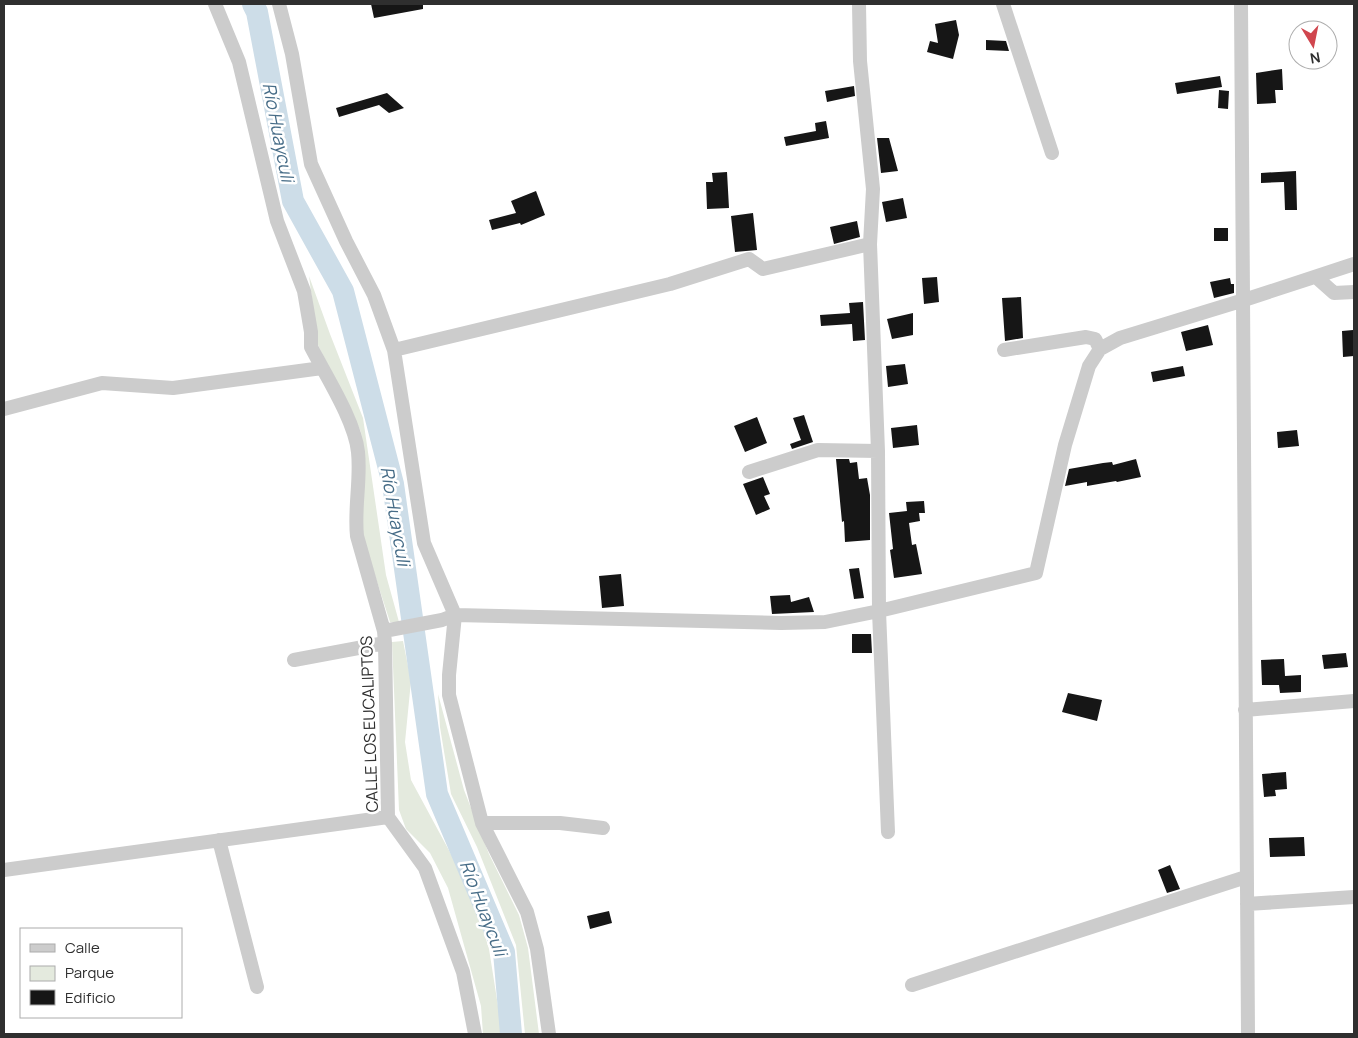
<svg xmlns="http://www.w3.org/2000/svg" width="1358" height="1038" font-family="Manrope,sans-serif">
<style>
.green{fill:#e4eade}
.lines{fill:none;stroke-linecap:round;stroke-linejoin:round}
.river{stroke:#cddde8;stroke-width:22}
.building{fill:#161616}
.minor{stroke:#ccc;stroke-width:14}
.labels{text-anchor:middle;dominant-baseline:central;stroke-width:5;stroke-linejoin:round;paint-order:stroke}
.street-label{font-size:16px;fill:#2f2f2f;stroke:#fff}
.water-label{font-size:18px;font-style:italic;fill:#466c87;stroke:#fff}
</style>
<rect width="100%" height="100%" fill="#fff"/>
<path class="green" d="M309,276L330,334L363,418L386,575L399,622H390L362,535L363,459L361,432L318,345Z
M403,641L411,681L405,742L411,780L472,893L489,949L501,1025V1034H483L481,1006L448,888L430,853L406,829L399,810L392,642Z
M438,694L464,790L489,854L519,915L528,948L539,1034H525L516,945L477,847L451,794L440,727Z"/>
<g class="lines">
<path class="river" d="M253,4L257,12L293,201L343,291L393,484L437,794L504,952L511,1034"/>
</g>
<path class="building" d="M371,4H423V9L374,18Z
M956,20L959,35L953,59L927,52L930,41L938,43L935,24Z
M986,40L1006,41L1009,51L986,50Z
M1282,69L1283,90H1275L1276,103L1257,104L1256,73Z
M1220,76L1222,87L1177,94L1175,83Z
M854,86L855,96L827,102L825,91Z
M1219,90L1229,91L1228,109L1218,108Z
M387,93L404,108L389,113L379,105L339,117L336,108Z
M826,121L829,138L786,146L784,137L816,131L815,123Z
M877,138H889L898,171L881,173Z
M1296,171L1297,210H1285L1284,182L1261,183V173Z
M727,172L729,208L707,209L706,182H713L712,173Z
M536,191L545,215L521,225L520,223L492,230L489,220L516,213L511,201Z
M903,198L907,218L886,222L882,202Z
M753,213L757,250L735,252L731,216Z
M857,221L860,237L834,244L830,227Z
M1214,228H1228V241H1214Z
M937,277L939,302L924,304L922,278Z
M1230,278L1231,284H1234V293L1214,298L1210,282Z
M1021,297L1023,338L1005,341L1002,298Z
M863,302L865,340L853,341L852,324L821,326L820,315L850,313L849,303Z
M913,313V335L892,339L887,319Z
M1208,325L1213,345L1186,351L1181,332Z
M1353,330L1354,356L1343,357L1342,331Z
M905,364L908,384L888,387L886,366Z
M1183,366L1185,376L1153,382L1151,372Z
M804,415L813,442L792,449L790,444L801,440L793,418Z
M757,417L767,443L745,452L734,426Z
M917,425L919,445L893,448L891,428Z
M1297,430L1299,446L1278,448L1277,432Z
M836,459H849L850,463L857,462L859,479L867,478L870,495V540L845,542L844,521L842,522Z
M1136,459L1141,477L1117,482L1116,481L1087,486V482L1065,486L1069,469L1103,463L1112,462L1113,465Z
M763,477L770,494L764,496L770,509L756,515L743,484Z
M924,501L925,513H919L920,521L909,523L912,545L916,544L922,574L894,578L890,550L893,549L889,513L907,511L906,502Z
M859,568L864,598L854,599L849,569Z
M621,574L624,606L602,608L599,576Z
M790,595L791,602L809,597L814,612L772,614L770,596Z
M852,634H871L872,653H852Z
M1346,653L1348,667L1324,669L1322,655Z
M1284,659L1285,676L1301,675V692L1280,693L1279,685H1262L1261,660Z
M1068,693L1102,700L1097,721L1062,712Z
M1286,772L1287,789L1275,790L1276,796L1264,797L1262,774Z
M1304,837L1305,856L1270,857L1269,838Z
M1170,865L1180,889L1167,893L1158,870Z
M609,911L612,923L590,929L587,916Z"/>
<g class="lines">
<path class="minor" d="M215,4L239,62L277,221L304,291L311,332V347C326,376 355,421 358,452C361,480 354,508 357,536L384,631L385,643L388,817L425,868L463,972L475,1034
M279,4L292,54L311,164L346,241L374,295L394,350L424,543L455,615L449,675V695L482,823L527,912L537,949L549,1034
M859,4L860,61L873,189L870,244L878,451L879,611L888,832
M1003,4L1052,153
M1241,4L1248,1034
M1316,277L1334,293L1354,292
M394,350L670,284L749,259L763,269L870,244
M1004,350L1086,337L1095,339L1100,349
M4,409L102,383L173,388L322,368
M749,472L818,450L878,451
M384,631L442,620L455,615L781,623L825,622L879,611L1036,573L1065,445L1089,366L1100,349L1120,338L1244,300L1354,264
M294,660L385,643
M1245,710L1354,701
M482,823H560L603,828
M219,840L257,987
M4,870L388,817
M1247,904L1354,897
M912,985L1246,877"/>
</g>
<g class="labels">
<g class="street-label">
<text transform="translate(369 724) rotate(-92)">CALLE LOS EUCALIPTOS</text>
</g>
<g class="water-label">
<text transform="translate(279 132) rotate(79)">Río Huayculi</text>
<text transform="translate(396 516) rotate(80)">Río Huayculi</text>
<text transform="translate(484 908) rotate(69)">Río Huayculi</text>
</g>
</g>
<rect width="1358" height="1038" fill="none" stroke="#2f2f2f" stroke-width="10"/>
<rect x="20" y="928" width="162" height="90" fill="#ffffff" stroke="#acacac"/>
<rect x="30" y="944" width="25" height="8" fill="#cccccc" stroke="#acacac"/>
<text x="65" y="953" font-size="15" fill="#2f2f2f">Calle</text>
<rect x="30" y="966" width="25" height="15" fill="#e4eade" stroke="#acacac"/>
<text x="65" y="978" font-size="15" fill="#2f2f2f">Parque</text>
<rect x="30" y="990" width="25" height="15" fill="#161616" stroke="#acacac"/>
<text x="65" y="1003" font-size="15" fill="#2f2f2f">Edificio</text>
<g transform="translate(1313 45) rotate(170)"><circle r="24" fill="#ffffff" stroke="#acacac"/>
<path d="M0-4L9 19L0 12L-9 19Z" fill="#d0464e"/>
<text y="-8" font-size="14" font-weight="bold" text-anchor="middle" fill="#2f2f2f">N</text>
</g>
</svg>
